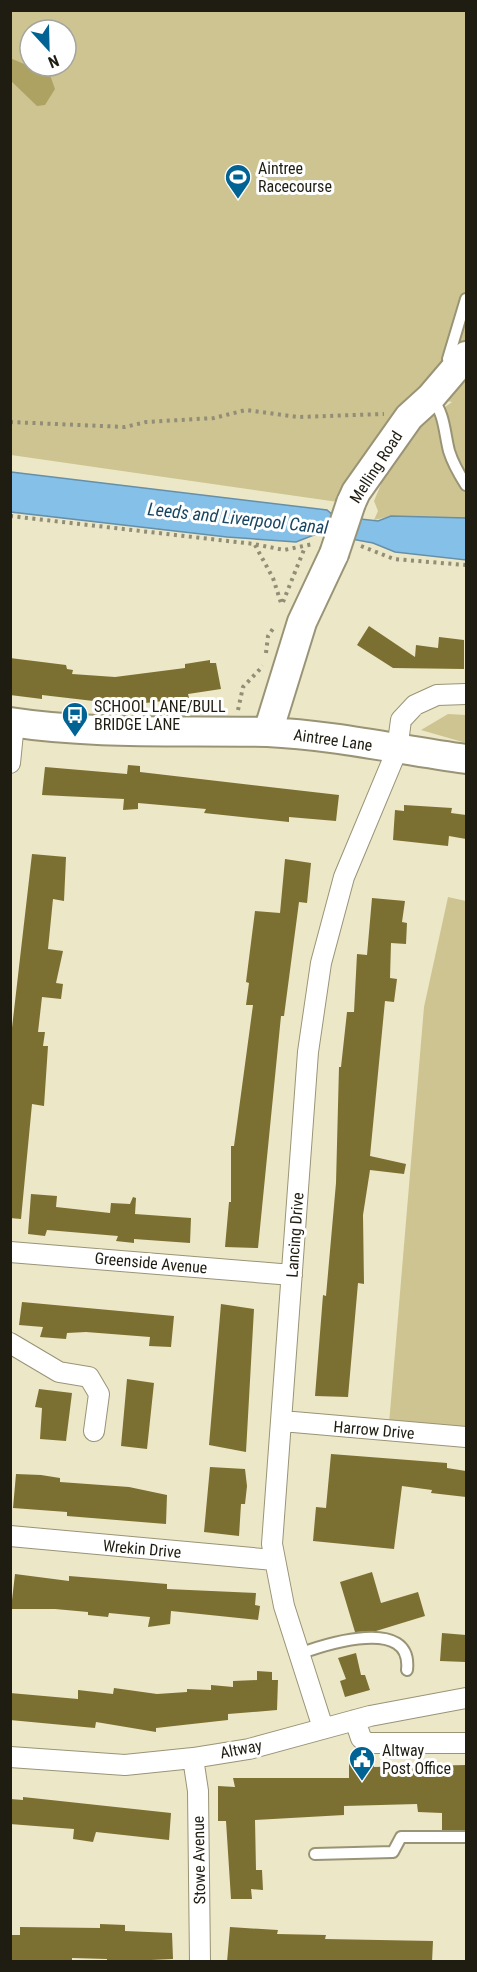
<svg xmlns="http://www.w3.org/2000/svg" width="477" height="1972" font-family="'Roboto Condensed',sans-serif">
<style>
.green{fill:#cec491;fill-rule:evenodd}
.forest{fill:#aea263}
.water{fill:#85c0e9;stroke:#668fa8;stroke-width:1.5}
.building{fill:#7b7031}
.lines{fill:none;stroke-linecap:round;stroke-linejoin:round}
.lane-casing{stroke:#999476;stroke-width:14}
.street-casing{stroke:#999476;stroke-width:22}
.secondary-casing{stroke:#999476;stroke-width:32}
.path{stroke:#918d76;stroke-width:4;stroke-dasharray:3 4.5;stroke-linecap:butt}
.lane{stroke:#fff;stroke-width:10}
.street{stroke:#fff;stroke-width:20}
.secondary{stroke:#fff;stroke-width:28}
.secondary-bridge-casing{stroke:#999476;stroke-width:32;stroke-linecap:butt}
.secondary-bridge{stroke:#fff;stroke-width:28}
.labels{text-anchor:middle;dominant-baseline:central;stroke-width:6;stroke-linejoin:round;paint-order:stroke}
.poi-label{font-size:16px;fill:#1f1d11;stroke:#fff;text-anchor:start}
.street-label{font-size:16px;fill:#1f1d11;stroke:#fff}
.water-label{font-size:18px;font-style:italic;fill:#184662;stroke:#fff}
</style>
<rect width="100%" height="100%" fill="#ece7c7"/>
<path class="green" d="M10,11H466V518L391,516L374,520L378,511L374,501L387,470L417,427L452,402L413,394L392,418L345,503L11,455ZM30,30H66V66H30Z
M448,714L466,715V743L421,730Z
M448,897L466,901V1431L389,1424L424,1007Z"/>
<path class="forest" d="M10,58L50,75L55,89L45,105L37,106L11,81Z"/>
<path class="water" d="M11,472L327,510L334,516L378,521L391,516L466,518V560L395,552L373,543L319,533L296,542L227,537L11,512Z"/>
<path class="building" d="M369,626L415,657L416,645L438,648L439,637L464,640V669L393,668L357,645Z
M10,658L66,665L67,669L73,670L72,674L115,677L185,668V664L210,660V663H216L221,689L188,694L189,698L128,705L42,695V699L10,695Z
M128,765L140,766V772L339,795L336,821L289,817V822L204,813L206,809L138,803V809L123,810L124,799L42,795L45,767L127,774Z
M404,805L452,808L451,813L466,815V839L449,836L448,846L393,840L395,810L404,811Z
M32,854L66,857L64,901L53,899L48,949L63,951L56,983L63,984L61,999L42,997L38,1032H45L43,1046H48L44,1106L32,1104L21,1219L10,1218V1045Z
M285,859L311,863L307,903L299,902L284,1016H281L258,1248L225,1247L229,1202H231V1146H234L253,1005H246L249,983L246,982L255,911L280,913Z
M372,898L405,901L402,922L407,923L406,944L391,943L390,978L397,979L394,1002L385,1001L370,1156L406,1164L404,1174L370,1170L363,1215L364,1284L358,1283L348,1397L315,1396L323,1295L326,1296L336,1183L339,1067H341L347,1012H354L357,954L367,955Z
M31,1194L57,1196L56,1207L110,1213L111,1203L130,1204L133,1197L136,1198L135,1214L191,1218L190,1243L134,1239V1243L116,1241L118,1236L47,1230L45,1236L28,1234Z
M22,1302L174,1316L171,1347L149,1346L150,1337L86,1332L67,1333L66,1339L40,1337L43,1327L19,1325Z
M221,1304L254,1309L246,1452L209,1445Z
M127,1379L154,1383L147,1449L121,1446Z
M39,1389L72,1393L66,1441L40,1439L42,1408L35,1407Z
M331,1454L447,1463V1468L466,1471V1497L431,1493L432,1490L402,1486L394,1549L313,1541L316,1507L326,1508Z
M210,1467L245,1469L247,1486L245,1504H241L239,1536L204,1532Z
M16,1474L41,1475L60,1478V1482L129,1487L167,1495L166,1524L67,1516V1512L13,1508Z
M372,1572L381,1603L418,1592L425,1616L376,1631L355,1632L340,1582Z
M15,1574L69,1581V1576L167,1584V1589L256,1593L255,1605L260,1606L258,1620L171,1611L170,1624L148,1627L150,1617L109,1613L108,1617L88,1615V1612L55,1609H11Z
M442,1633L466,1635V1662L440,1661Z
M356,1653L361,1675H365L370,1690L345,1697L340,1681L346,1679L338,1658Z
M257,1671L272,1672V1680H278L277,1710L228,1714V1720L156,1728V1732L96,1722L95,1728L10,1720V1693L78,1699V1690L113,1694L114,1688L157,1694L187,1692V1689L211,1690V1685L233,1687V1681L257,1680Z
M349,1759H374V1767L466,1765V1830H442V1813L418,1812L417,1804L344,1806V1815L255,1820L256,1870H262L263,1890L251,1889L252,1899H231L226,1821H218V1786L235,1787L233,1778H349Z
M23,1797L171,1813L169,1840L96,1832L93,1842L73,1839L74,1829L10,1824V1799L23,1800Z
M100,1924L125,1925V1931L172,1933L173,1959L107,1962V1959L72,1958V1962H10V1935H20V1927L100,1928Z
M230,1927L278,1930L277,1934L326,1935L325,1939L433,1941L432,1962H227Z"/>
<g class="lines">
<g class="lane-casing">
<path id="lane" d="M452,364L448,359L466,299
M431,397C445,414 444,431 449,451C453,464 459,474 466,485
M299,1654C326,1644 413,1616 407,1670
M315,1854L393,1852L401,1837H466"/>
</g>
<g class="street-casing">
<path id="street" d="M10,763L14,723
M10,1252L292,1275
M10,1343L59,1372L89,1377L99,1394L94,1431
M282,1421L466,1437
M10,1536L274,1560
M355,1720L361,1738L367,1743H466
M323,1728L284,1606L272,1544L308,1052L321,963L344,877L397,750L401,720L415,705L437,695L466,694
M10,1757L125,1765L193,1758L249,1749L370,1716L466,1698
M193,1758L198,1791L200,1962"/>
</g>
<g class="secondary-casing">
<path id="secondary" d="M351,503L356,492L409,417L431,397L466,356
M10,722C95,735 181,730 267,732C334,735 400,750 466,759
M268,732L302,622L334,554"/>
</g>
<path class="path" d="M10,422L125,427L146,422L214,418L246,410L298,417L384,414
M10,516L254,544L284,550L313,544
M255,545L273,578L282,606
M361,546L394,559L466,565
M283,602L305,547
M266,653L268,636L274,627
M238,710L243,687L263,666"/>
<use href="#lane" class="lane"/>
<use href="#street" class="street"/>
<use href="#secondary" class="secondary"/>
<g class="secondary-bridge-casing">
<path id="secondary-bridge" d="M334,554L351,503"/>
</g>
<use href="#secondary-bridge" class="secondary-bridge"/>
</g>
<defs>
<g id="stadium-pin" transform="scale(1.35)"><path d="M0 17L-7.5 6A9.5 9.5 0 1 1 7.5 6Z" fill="#006393" stroke="#fff"/><path d="M0-5a6.5 5 0 1 0 0 10a6.5 5 0 1 0 0-10ZM-3.5-1.8h7v3.6h-7Z" fill="#fff"/></g>
<g id="bus-pin" transform="scale(1.35)"><path d="M0 17L-7.5 6A9.5 9.5 0 1 1 7.5 6Z" fill="#006393" stroke="#fff"/><path d="M-5-6H5V4H4V6H2V4H-2V6H-4V4H-5ZM-3.5-4V0h7V-4ZM-3.5 1.2v1.5H-2V1.2ZM2 1.2v1.5H3.5V1.2Z" fill="#fff"/></g>
<g id="civic-pin" transform="scale(1.35)"><path d="M0 17L-7.5 6A9.5 9.5 0 1 1 7.5 6Z" fill="#006393" stroke="#fff"/><path d="M-.6-6.5H3V-4.5H.6V-3L4-1V1h2V6H-6V1h2V-1L-.6-3ZM-1.2 2.5V6h2.4V2.5Z" fill="#fff"/></g>
</defs>
<g fill-rule="evenodd">
<use href="#stadium-pin" x="238" y="177"/>
<use href="#bus-pin" x="75" y="715"/>
<use href="#civic-pin" x="362" y="1759"/>
</g>
<g class="labels">
<g class="poi-label">
<text x="258" y="168">Aintree<tspan x="258" dy="18">Racecourse</tspan></text>
<text x="94" y="706">SCHOOL LANE/BULL<tspan x="94" dy="18">BRIDGE LANE</tspan></text>
<text x="382" y="1750">Altway<tspan x="382" dy="18">Post Office</tspan></text>
</g>
<g class="street-label">
<text transform="translate(376 467) rotate(-57)">Melling Road</text>
<text transform="translate(333 740) rotate(8)">Aintree Lane</text>
<text transform="translate(295 1235) rotate(-86)">Lancing Drive</text>
<text transform="translate(151 1263) rotate(5)">Greenside Avenue</text>
<text transform="translate(374 1430) rotate(5)">Harrow Drive</text>
<text transform="translate(142 1549) rotate(5)">Wrekin Drive</text>
<text transform="translate(241 1749) rotate(-11)">Altway</text>
<text transform="translate(199 1860) rotate(-91)">Stowe Avenue</text>
</g>
<g class="water-label">
<text transform="translate(238 518) rotate(6)">Leeds and Liverpool Canal</text>
</g>
</g>
<rect width="477" height="1972" fill="none" stroke="#1f1d11" stroke-width="24"/>
<g transform="translate(48 48) rotate(158)"><circle r="28" fill="#ffffff" stroke="#a5a5a0" stroke-width="1.5"/>
<path d="M0-4.5L10 22L0 15L-10 22Z" fill="#006393"/>
<text y="-9" font-size="16" font-weight="bold" text-anchor="middle" fill="#1f1d11">N</text>
</g>
</svg>
